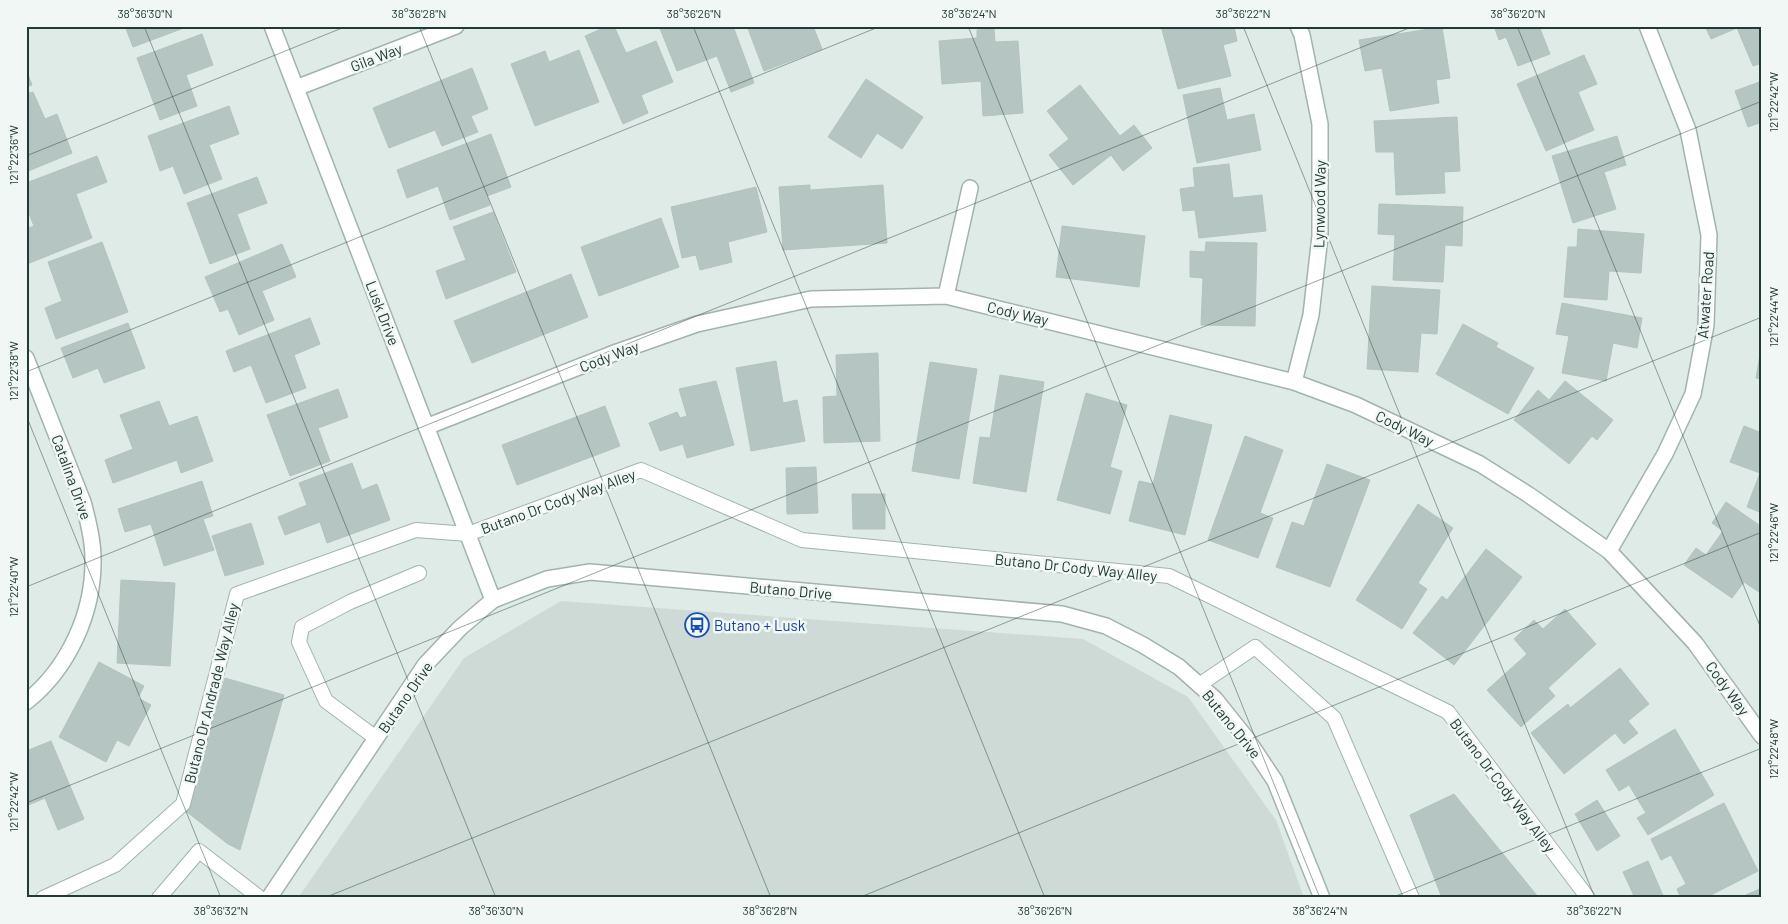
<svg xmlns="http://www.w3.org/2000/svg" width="1788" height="924" font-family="Barlow,sans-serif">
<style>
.built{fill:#cddad6}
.building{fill:#b5c5c1;stroke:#b2c4bf}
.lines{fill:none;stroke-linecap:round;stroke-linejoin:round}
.service-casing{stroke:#a2b3af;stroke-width:16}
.minor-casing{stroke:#a2b3af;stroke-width:18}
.tertiary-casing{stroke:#a2b3af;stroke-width:18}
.service{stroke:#fff;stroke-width:14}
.minor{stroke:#fff;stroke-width:15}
.tertiary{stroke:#fff;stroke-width:15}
.ticks{fill:none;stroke:#203b37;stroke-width:1;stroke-opacity:0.45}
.labels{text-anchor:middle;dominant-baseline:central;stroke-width:5;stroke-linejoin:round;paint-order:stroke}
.street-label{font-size:15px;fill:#203b37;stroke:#f0f7f4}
.transit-label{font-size:15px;fill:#164399;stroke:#f0f7f4;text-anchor:start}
.neatline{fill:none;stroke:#203b37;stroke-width:2}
.ticks-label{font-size:12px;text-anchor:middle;fill:#203b37}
</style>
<rect width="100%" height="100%" fill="#dfebe7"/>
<path class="built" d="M561,601L1083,639L1188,697L1276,820L1304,898H298L464,658Z"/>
<path class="building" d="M125,26H189L133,47Z
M608,26H614L626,53L656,41L673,82L641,95L648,113L623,124L585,36Z
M659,26H733L754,83L731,92L717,56L677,71Z
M747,26H813L822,49L764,71Z
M1161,26H1234L1237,41L1223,45L1231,76L1178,89Z
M1494,26H1539L1550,54L1518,66L1506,37L1499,40Z
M1705,26H1762V63L1753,66L1737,28L1711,39Z
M1442,27L1450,78L1436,80L1439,103L1390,111L1382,68L1365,71L1359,40Z
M994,29L995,42L1018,41L1023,113L983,116L981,81L942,84L939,41L977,38V30Z
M202,34L213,65L186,75L197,106L160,120L137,58Z
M579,50L599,102L535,126L511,64L545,51L549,62Z
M1584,55L1597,84L1578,92L1594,130L1546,151L1517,84Z
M472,68L488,109L471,116L478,132L442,146L435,130L389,148L373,108Z
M26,69L32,85L26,87Z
M866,79L923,117L902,149L877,133L861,158L828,137Z
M1762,81V122L1748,127L1735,91Z
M1080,85L1120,136L1134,125L1152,148L1123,171L1111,155L1073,185L1049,155L1069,139L1047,111Z
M1220,88L1227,120L1254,114L1261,150L1197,163L1183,95Z
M33,92L45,119L57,114L72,153L26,172V94Z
M229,106L239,134L209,145L222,179L184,194L173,166L160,171L148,136Z
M1457,117L1460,171L1444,172L1445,193L1396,195L1394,152H1376L1374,121Z
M491,134L511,187L487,196L490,205L450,220L438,186L407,198L397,170Z
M1617,136L1626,165L1604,172L1616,209L1573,223L1552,156Z
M97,156L107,182L76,194L92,238L27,264L26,229L34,226L26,206V183Z
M1229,164L1233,198L1262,195L1266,231L1199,238L1195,210L1183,211L1180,189L1195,187L1193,168Z
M257,177L267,203L237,214L250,249L210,264L187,203Z
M810,185V190L883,185L887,243L783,250L779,187Z
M756,187L767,232L728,242L732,262L700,270L696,255L682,258L671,207Z
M1379,204L1463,207L1462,246L1445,245L1443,282L1393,280L1395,235L1378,234Z
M493,212L516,272L446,299L436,271L466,260L453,227Z
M661,218L679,267L599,296L581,247Z
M1062,226L1145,236L1139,287L1056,277Z
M1578,229L1644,234L1641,273L1609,271L1607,300L1564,297L1568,247H1577Z
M102,242L128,312L56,339L45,308L62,301L48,262Z
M1206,242L1257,243L1255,326L1201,325L1203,278L1190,277V251L1205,252Z
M282,244L296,277L262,291L274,320L239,335L228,309L220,312L205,277Z
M571,274L588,317L472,363L454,321Z
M1372,286L1440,290L1437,334L1421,333L1418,372L1367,369Z
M1562,303L1642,318L1637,348L1613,343L1606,381L1562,373L1569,336L1556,334Z
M310,318L320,344L294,355L306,388L266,403L251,365L234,372L226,351Z
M128,323L145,368L104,383L98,368L73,378L61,348Z
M1463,324L1498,343L1496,347L1534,368L1508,414L1436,374Z
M1761,349H1762V379L1756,378Z
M878,353L880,441L824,443L823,397L837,396L836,355Z
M776,361L783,403L797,400L805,441L751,451L736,368Z
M930,362L977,369L959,479L912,471Z
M1000,375L1044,382L1026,492L973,483L980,437L990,438Z
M716,381L734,445L687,458L683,444L660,451L649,423L677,412L680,418L687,416L679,389Z
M1565,381L1613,420L1597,440L1592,436L1569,464L1514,420L1538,390L1549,400Z
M338,389L348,417L318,428L330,461L290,476L267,415Z
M1086,393L1127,405L1110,467L1122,471L1110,514L1057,500Z
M159,401L169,426L197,416L213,461L181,473L177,460L113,483L105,460L133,449L120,415Z
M605,406L620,446L517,485L502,445Z
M1170,415L1212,425L1185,535L1129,521L1139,481L1153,484Z
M1744,426L1762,433V513L1747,507L1760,473L1730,462Z
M1245,436L1283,450L1260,513L1273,518L1258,558L1208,540Z
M352,463L362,490L377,484L390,520L327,543L320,522L285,535L278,517L307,505L299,483Z
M1327,464L1370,480L1330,587L1276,567L1292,522L1304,526Z
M816,467L818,513L787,514L786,468Z
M202,481L213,516L203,519L214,550L164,566L151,524L125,532L118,509Z
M852,494H885V529H853Z
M1726,502L1762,527V594L1744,582L1732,598L1684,565L1696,548L1706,555L1723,531L1712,523Z
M1418,504L1453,528L1418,583L1427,589L1402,629L1356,600Z
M251,523L264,564L225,576L212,536Z
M1486,549L1522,577L1454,665L1413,633L1442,596L1447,600Z
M121,580L175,583L170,666L117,663Z
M1565,609L1596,644L1548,688L1555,696L1521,727L1487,690L1527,654L1514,639L1534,620L1543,629Z
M99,662L144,686L138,698L151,705L129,746L117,740L106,762L59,737Z
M1620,668L1649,704L1628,721L1638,733L1624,744L1615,733L1564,774L1531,733L1568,704L1570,708Z
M225,678L284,695L240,850L228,844L187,812Z
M1675,729L1714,795L1648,835L1637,818L1646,813L1629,785L1619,791L1606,770Z
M51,741L84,819L58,830L45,798L26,806V751Z
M1454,794L1539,898H1442L1410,815Z
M1597,800L1620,836L1597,851L1575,814Z
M1724,803L1758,871L1705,898H1681L1677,889L1686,884L1671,855L1661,860L1651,839Z
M1648,861L1664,898H1635L1623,872Z
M1762,888V898H1739Z"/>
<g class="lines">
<g class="service-casing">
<path id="service" d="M1199,685L1255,647L1334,718L1412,898
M376,738L326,701L299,642L302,627L350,602L419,573
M43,898L115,865L183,804L237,594L416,530L468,534L641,470L802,540L1169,576L1448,712L1588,898
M159,898L199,851L260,898"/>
</g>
<g class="minor-casing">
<path id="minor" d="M272,26L493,600
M296,88L456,26
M946,296L970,188
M26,358L83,502C88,520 93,539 93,558C94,612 69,668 26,702
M1294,382L1311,315L1320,236V124L1302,35L1298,26
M426,427L617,352L697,324L811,299L946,296L1294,382L1356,405L1480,464L1529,495L1609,551L1695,643L1762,736
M1609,551L1665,454L1693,394L1706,325L1709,235L1688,130L1647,26"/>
</g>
<g class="tertiary-casing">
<path id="tertiary" d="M269,898L425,665L460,628L493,600L547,579L590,572L1062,614L1106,626L1143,645L1179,667L1215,699L1247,739L1275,781L1322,898"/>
</g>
<use href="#service" class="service"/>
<use href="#minor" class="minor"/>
<use href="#tertiary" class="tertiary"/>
</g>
<path class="ticks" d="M144,26L496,898M419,26L771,898M693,26L1045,898M968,26L1320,898M1243,26L1595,898M1517,26L1762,631M26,156L347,26M26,372L881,26M26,415L221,898M26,587L1414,26M26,803L1762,101M324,898L1762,317M858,898L1762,532M1391,898L1762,748"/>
<defs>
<g id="bus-ring" transform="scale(1.25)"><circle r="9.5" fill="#f0f7f4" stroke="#1a4fb4" stroke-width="1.5"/><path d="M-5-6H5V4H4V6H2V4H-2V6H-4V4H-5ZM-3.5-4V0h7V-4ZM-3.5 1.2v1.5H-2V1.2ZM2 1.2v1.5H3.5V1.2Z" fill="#1a4fb4"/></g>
</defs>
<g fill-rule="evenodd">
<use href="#bus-ring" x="697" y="625"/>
</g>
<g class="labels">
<g class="street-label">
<text transform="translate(376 57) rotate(-21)">Gila Way</text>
<text transform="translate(1319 204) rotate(-89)">Lynwood Way</text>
<text transform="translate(1705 295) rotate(-86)">Atwater Road</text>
<text transform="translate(383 313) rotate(69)">Lusk Drive</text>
<text transform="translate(1018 313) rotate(13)">Cody Way</text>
<text transform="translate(609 356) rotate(-21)">Cody Way</text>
<text transform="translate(1405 428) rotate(26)">Cody Way</text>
<text transform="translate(72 477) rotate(70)">Catalina Drive</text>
<text transform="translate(558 501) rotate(-20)">Butano Dr Cody Way Alley</text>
<text transform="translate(1076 567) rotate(6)">Butano Dr Cody Way Alley</text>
<text transform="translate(791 590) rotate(5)">Butano Drive</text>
<text transform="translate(1728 688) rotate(54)">Cody Way</text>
<text transform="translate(211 693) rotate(-76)">Butano Dr Andrade Way Alley</text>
<text transform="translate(405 697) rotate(-55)">Butano Drive</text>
<text transform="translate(1232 724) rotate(51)">Butano Drive</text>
<text transform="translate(1503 785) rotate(53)">Butano Dr Cody Way Alley</text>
</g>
<g class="transit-label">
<text x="714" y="625">Butano + Lusk</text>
</g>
</g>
<rect width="1788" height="924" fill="none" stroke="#f0f7f4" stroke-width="55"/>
<rect x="28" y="28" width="1732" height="868" class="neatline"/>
<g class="ticks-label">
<text x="145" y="18">38°36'30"N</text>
<text x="419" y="18">38°36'28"N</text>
<text x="694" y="18">38°36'26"N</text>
<text x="969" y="18">38°36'24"N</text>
<text x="1243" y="18">38°36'22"N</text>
<text x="1518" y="18">38°36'20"N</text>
<text transform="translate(1774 102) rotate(-90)" y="4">121°22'42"W</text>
<text transform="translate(14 155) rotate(-90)" y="4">121°22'36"W</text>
<text transform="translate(1774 317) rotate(-90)" y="4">121°22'44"W</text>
<text transform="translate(14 371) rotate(-90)" y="4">121°22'38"W</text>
<text transform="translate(1774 533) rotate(-90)" y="4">121°22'46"W</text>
<text transform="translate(14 587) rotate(-90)" y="4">121°22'40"W</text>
<text transform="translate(1774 749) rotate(-90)" y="4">121°22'48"W</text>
<text transform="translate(14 802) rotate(-90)" y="4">121°22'42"W</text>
<text x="221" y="915">38°36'32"N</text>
<text x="496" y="915">38°36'30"N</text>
<text x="770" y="915">38°36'28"N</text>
<text x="1045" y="915">38°36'26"N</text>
<text x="1320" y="915">38°36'24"N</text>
<text x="1594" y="915">38°36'22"N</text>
</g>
</svg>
